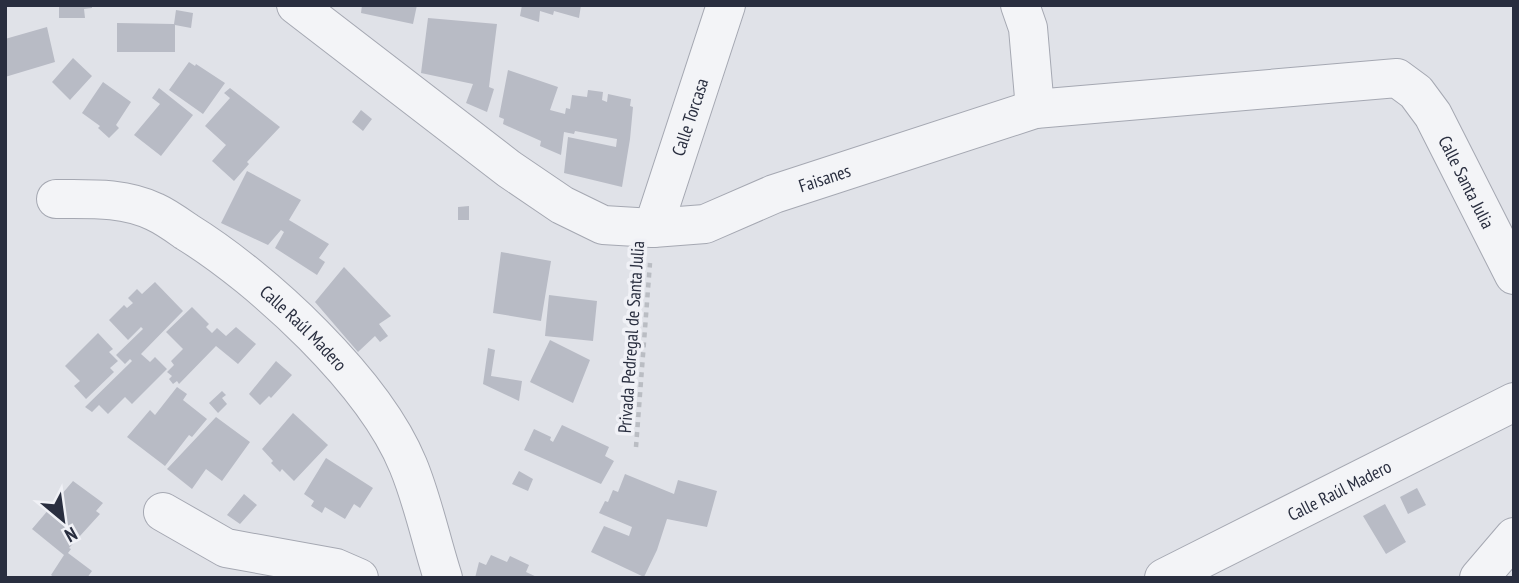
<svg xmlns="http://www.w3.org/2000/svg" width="1519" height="583" font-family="'PT Sans Narrow',sans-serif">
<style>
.building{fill:#b8bbc5}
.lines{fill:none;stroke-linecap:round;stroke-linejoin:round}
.minor-casing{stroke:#a5a8b2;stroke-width:40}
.path{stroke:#babdc3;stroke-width:4.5;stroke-dasharray:5 5;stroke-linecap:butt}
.minor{stroke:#f3f4f7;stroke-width:38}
.labels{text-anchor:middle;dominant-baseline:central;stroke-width:7;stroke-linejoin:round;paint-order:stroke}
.street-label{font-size:18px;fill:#292e3f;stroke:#f0f1f6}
</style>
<rect width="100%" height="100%" fill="#e0e2e8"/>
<path class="building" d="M59,5H92V8L84,9L85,18H59Z
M362,5H417L413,24L361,13Z
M522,5H581L579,18L554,11L553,15L540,11L539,22L520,16Z
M176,10L193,13L191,28L175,25V52H117V23L174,24Z
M428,18L497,24L489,87L494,89L487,112L466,103L473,84L421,73Z
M47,27L55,62L5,77V39Z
M73,58L92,76L70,100L52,82Z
M189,62L195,66L196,64L225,83L203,114L169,90Z
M508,70L558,87L550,110L565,114L566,108L570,109L572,95L587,97L588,90L603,92L602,100L607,102L608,94L631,99L630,106L633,107L630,139L622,187L564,173L568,137L616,147L617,139L575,131L574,134L564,132L561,155L540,146L541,141L503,124L504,119L499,117Z
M103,82L131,102L116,125L119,128L109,138L98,128L100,126L82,113Z
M159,88L193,115L161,156L134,135L160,104L152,98Z
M230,88L280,127L247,162L249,164L234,181L212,161L226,145L205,126L230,98L224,93Z
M361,110L372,119L363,131L352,122Z
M247,171L301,200L289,220L329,244L319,258L325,262L317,275L275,248L284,232L281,230L268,245L221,223Z
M469,206V220H458V207Z
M501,252L551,261L541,321L493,313Z
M344,267L391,316L379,324L388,336L380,342L375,336L358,352L315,302Z
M155,282L183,311L141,354L150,362L155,357L167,369L132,404L125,397L108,414L99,405L92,412L85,407L132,361L130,359L125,364L116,355L143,329L141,327L128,340L109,320L124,305L127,308L133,303L128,298L137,289L142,294Z
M549,295L597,301L593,341L545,336Z
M192,307L209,324L206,327L212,333L217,328L226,336L236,327L256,344L238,364L216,346L179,384L177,381L173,384L169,379L172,376L167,372L174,365L171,361L183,349L166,332Z
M98,333L113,349L109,352L118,361L110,368L114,372L86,399L74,386L80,381L65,366Z
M550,340L590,360L573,403L530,382Z
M488,348L495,350L491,376L522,381L519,401L483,384Z
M276,361L292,375L271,398L269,396L260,405L249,394Z
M177,387L187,394L183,400L207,419L192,437L189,435L165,466L127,437L150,410L155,415Z
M222,391L226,395L222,398L227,404L218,413L209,403Z
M293,413L328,445L294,481L282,469L280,472L271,463L273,461L262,449Z
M216,417L250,442L222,481L206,469L192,489L167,469Z
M562,425L609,447L605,456L614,461L601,484L524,450L534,429L551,437L550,440L553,442Z
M326,458L373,488L360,508L354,504L345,519L325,507L322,513L311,506L314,501L304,494Z
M519,471L533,479L528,491L512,484Z
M625,474L674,494L678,480L717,491L707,527L667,519L657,550L644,577L591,552L604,526L629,536L632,527L599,513L605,501L608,502L613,490L618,492Z
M73,481L103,503L96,511L100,514L69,548L71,549L68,553L92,571L87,578H55L51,575L64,555L32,529Z
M1417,488L1426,505L1408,514L1400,497Z
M244,494L257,505L240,524L227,515Z
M1385,504L1406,542L1386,554L1363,516Z
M491,555L507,562L510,556L529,565L526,572L539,578H475L479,562L486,565Z"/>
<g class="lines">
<g class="minor-casing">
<g id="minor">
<path id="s1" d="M296,5L509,169L562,205L603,225L653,228L705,224L774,194L1035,109L1397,78L1416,92L1433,115L1514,275"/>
<path d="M1020,5L1028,28L1035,109"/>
<path id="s2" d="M56,199C90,199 124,197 155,212C166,217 177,225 187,232C263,279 374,382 408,465C423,501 431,541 443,578"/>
<path id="s3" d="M653,228L726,5"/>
<path d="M163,512L226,548L336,568L359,578"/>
<path id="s4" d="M1164,578L1514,402"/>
<path d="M1479,578L1514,537"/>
</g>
</g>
<path class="path" d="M636,447L650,263"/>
<use href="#minor" class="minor"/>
</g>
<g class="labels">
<g class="street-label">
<text stroke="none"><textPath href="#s3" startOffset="117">Calle Torcasa</textPath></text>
<text stroke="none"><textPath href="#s1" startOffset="609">Faisanes</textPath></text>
<text stroke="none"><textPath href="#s1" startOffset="1321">Calle Santa Julia</textPath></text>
<text stroke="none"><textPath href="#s2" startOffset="290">Calle Raúl Madero</textPath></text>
<text transform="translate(631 337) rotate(-86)">Privada Pedregal de Santa Julia</text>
<text stroke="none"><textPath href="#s4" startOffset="196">Calle Raúl Madero</textPath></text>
</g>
</g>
<rect width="1519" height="583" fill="none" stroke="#292e3f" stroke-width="14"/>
<g transform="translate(63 520) rotate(151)" stroke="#f0f1f6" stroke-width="5" paint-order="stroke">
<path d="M0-5L12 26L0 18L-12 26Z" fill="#292e3f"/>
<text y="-10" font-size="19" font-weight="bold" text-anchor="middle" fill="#292e3f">N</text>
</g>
</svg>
